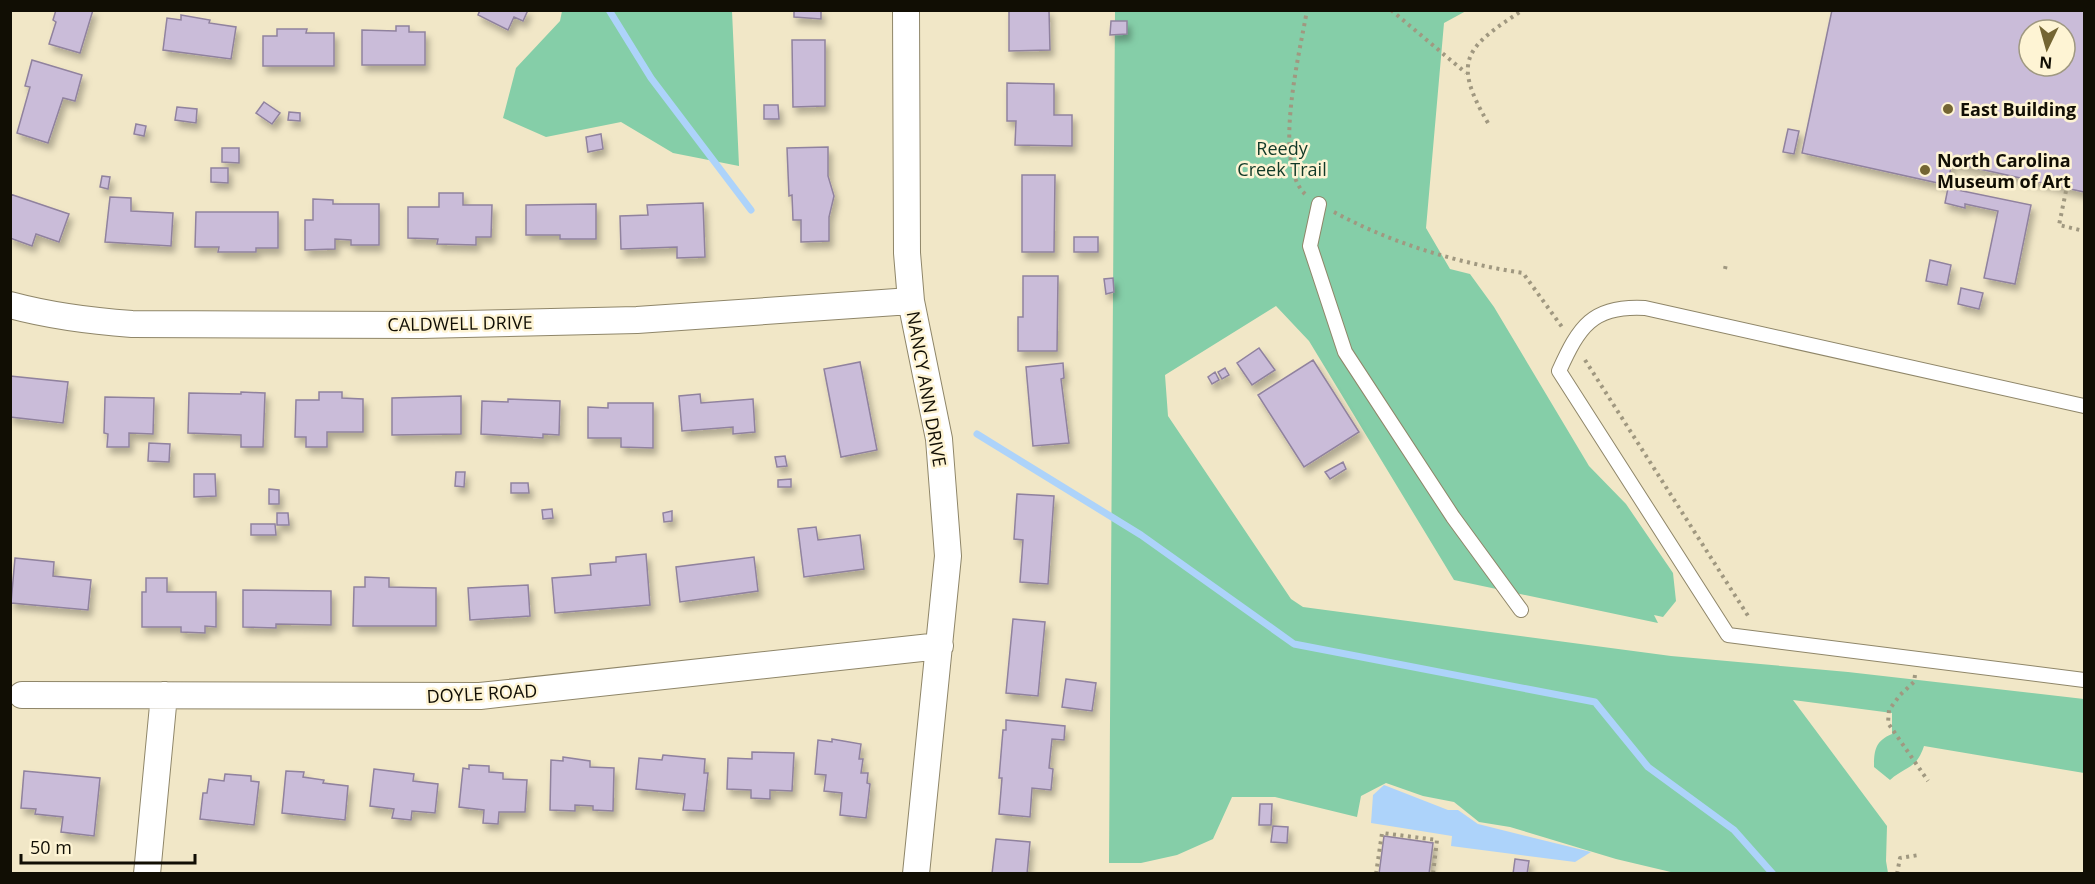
<svg xmlns="http://www.w3.org/2000/svg" width="2095" height="884" font-family="'Open Sans',sans-serif">
<style>
.green{fill:#85cea8}
.water{fill:#add3fa}
.lines{fill:none;stroke-linecap:round;stroke-linejoin:round}
.stream{stroke:#add3fa;stroke-width:7}
.building{fill:#cabcd9;stroke:#90829e;stroke-width:1.5;fill-rule:evenodd;filter:url(#shadow)}
.service-casing{stroke:#8f8669;stroke-width:16}
.minor-casing{stroke:#8f8669;stroke-width:28}
.path{stroke:#a09880;stroke-width:4;stroke-dasharray:3 4.5;stroke-linecap:butt}
.service{stroke:#fff;stroke-width:14}
.minor{stroke:#fff;stroke-width:26}
.poi-dot{fill:#746533;stroke:#fef4d4;stroke-width:2}
.labels{text-anchor:middle;dominant-baseline:central;stroke-width:5;stroke-linejoin:round;paint-order:stroke}
.poi-label{font-size:18px;font-weight:bold;fill:#110e04;stroke:#fef4d4;text-anchor:start}
.park-label{font-size:18px;fill:#113a28;stroke:#fef4d4}
.street-label{font-size:18px;fill:#110e04;stroke:#fef4d4}
</style>
<defs>
<filter id="shadow"><feDropShadow dx="3.5" dy="6" stdDeviation="3" flood-color="#0004"/></filter>
</defs>
<rect width="100%" height="100%" fill="#f1e7c7"/>
<path class="green" d="M562,11H732L739,166L673,153L621,122L546,137L503,118L516,68L560,21Z
M1115,11H1466L1444,23L1426,228L1450,269L1470,274L1494,307L1589,466L1626,504L1673,573L1676,601L1663,617L1654,615L1658,623L1454,580L1309,341L1276,306L1165,375L1168,416L1291,599L1303,607L1671,656L1848,672L2084,699V773L1924,746C1916,770 1907,765 1890,780L1874,767C1874,751 1875,741 1892,734V713L1793,700L1887,826L1886,861L1888,873H1675L1616,859L1510,827L1479,822L1454,802L1423,796L1386,783L1361,796L1357,817L1275,797H1232L1213,839L1177,855L1141,863H1109Z"/>
<path class="water" d="M1384,785L1448,810H1458L1478,824L1591,852L1575,862L1451,846L1452,836L1371,823L1373,795Z"/>
<g class="lines">
<path class="stream" d="M609,10L651,78L751,210
M977,434L1141,535L1294,644L1595,702L1648,767L1734,830L1773,874"/>
</g>
<path class="building" d="M56,10H93L80,53L49,44L56,22L53,20Z
M480,10H528L523,21L514,17L508,30L478,15Z
M794,10H821V19L794,17Z
M1049,10L1050,50L1009,51V11Z
M1832,10H2084V192L1952,163L1947,185L1802,153ZM2029,30H2065V66H2029Z
M181,15L210,20L209,23L236,27L231,59L163,50L167,18L181,20Z
M1111,21H1127V34L1110,35Z
M396,26H409V32H425V65H362V30L396,31Z
M277,29H307L306,33H334V66H263V36H277Z
M792,40H825V106L793,107Z
M32,60L82,75L75,101L63,98L48,143L17,133L30,87L25,86Z
M1007,83L1054,84V115H1072V146L1015,145L1016,121H1007Z
M264,102L280,113L272,124L256,113Z
M764,105H778L779,119H764Z
M177,107L197,109L196,123L175,120Z
M289,112L300,113V121L288,120Z
M136,124L146,126L144,136L134,134Z
M1788,129L1799,131L1794,154L1783,152Z
M601,134L603,149L588,152L586,137Z
M828,147V176L834,196L829,217V241L801,242V220H793L792,195L789,196L787,148Z
M222,148H239V163L222,162Z
M211,168H228V183L211,182Z
M1022,175H1055L1054,252H1022Z
M102,176L110,177L108,189L100,187Z
M1948,188L2031,205L2015,284L1984,278L1998,211L1965,204V208L1945,203Z
M439,193H463V205H492L491,237H476V245L437,244L438,239L408,238V207H439Z
M10,194L69,214L59,242L36,234L32,246L10,238Z
M110,197L131,198V211L173,213L171,246L105,242Z
M313,199L333,200V204H379V245H351V240L335,239V249L305,250V220H313Z
M703,203L705,257L677,258V247L621,249L620,216L648,215L647,205Z
M596,204V239H560V235H526V205Z
M196,212H278V248H256V252H218L219,247H195Z
M1074,237H1098V252H1074Z
M1930,260L1951,265L1947,285L1926,281Z
M1023,276H1058L1057,351H1018V317H1023Z
M1113,278L1114,292L1106,294L1104,279Z
M1961,288L1983,293L1979,309L1958,304Z
M1259,348L1275,370L1252,385L1237,363Z
M1313,360L1359,432L1304,467L1258,395Z
M860,362L877,450L841,457L824,369Z
M1063,363L1064,378L1061,379L1069,443L1033,446L1026,367Z
M1225,368L1229,375L1222,379L1218,372Z
M1215,372L1219,380L1212,384L1208,377Z
M10,376L68,382L63,423L10,417Z
M241,392L265,393L263,447H241V435L188,433L189,393L241,394Z
M319,392H342V398L363,399V432H327V447H306V437H295L296,400H319Z
M700,394L701,403L753,399L755,432L733,434V427L682,431L679,396Z
M461,396V434L392,435V398Z
M105,397L154,398L153,434L129,433V447H107L108,434L104,433Z
M508,399L560,401L559,435L543,434V438L481,434L482,401L508,402Z
M608,403H653V448L621,447V438H588V407L608,408Z
M149,443L170,444L169,462L148,461Z
M785,456L787,466L777,467L775,457Z
M1343,462L1346,469L1330,479L1325,472Z
M456,472H465L464,487L455,486Z
M194,474H215L216,496L194,497Z
M791,479V487H778V480Z
M511,483H528L529,493H511Z
M269,489L279,490V504H269Z
M1017,494L1054,496L1048,584L1020,582L1023,540L1014,539Z
M552,509L553,518L543,519L542,510Z
M672,511V521L664,522L663,513Z
M277,513H288L289,525H277Z
M251,524H275L276,535H251Z
M816,527L818,540L860,535L864,569L804,577L798,529Z
M646,554L650,605L555,613L552,578L591,575L590,564L616,562V557Z
M754,557L758,591L680,602L676,567Z
M15,558L54,562L53,576L91,580L88,610L11,603Z
M365,577L389,578V587L436,588V626H353L354,587H365Z
M146,578H167V592H216V627L205,626V633L181,632V627H142V592H146Z
M528,585L530,616L470,620L468,588Z
M243,590L331,591V625L276,624V628L243,627Z
M1013,619L1045,622L1038,696L1006,693Z
M1066,679L1096,683L1092,711L1062,707Z
M1006,720L1065,726L1064,740L1052,739L1049,768L1053,769L1051,790L1032,788L1030,817L999,814L1002,778H999L1003,730H1006Z
M832,739L861,744L859,759H863L861,773H868L867,783L870,784L866,818L840,815L842,793L824,791L826,775L815,774L818,740L832,742Z
M752,752L794,753L792,791L770,790V799L751,798V790L727,789L728,758L752,759Z
M663,755L705,759L704,773H708L704,811L683,810L685,794L636,789L639,758L662,760Z
M563,757L590,761V767L614,768L613,811L593,810V806L575,805V811L550,810L551,760L563,761Z
M469,765L489,766V772L503,773V779L527,780L525,812H499L498,824L483,823L484,810L459,807L463,768L469,769Z
M374,769L414,774L413,781L438,784L435,813L412,811L411,820L392,818L394,809L370,806Z
M24,771L100,778L94,836L61,832L63,817L35,814L36,809L21,808Z
M286,771L304,772L303,777L324,780L323,783L348,786L345,820L282,813Z
M225,774L251,776V781L259,782L254,825L200,819L203,793H207L209,779L224,781Z
M1260,804H1272L1271,825H1259Z
M1273,826L1288,827L1287,843L1271,842Z
M1384,836L1433,843L1429,874H1379Z
M996,839L1030,842L1027,874H992Z
M1515,859L1529,861L1527,874H1513Z"/>
<g class="lines">
<g class="service-casing">
<path id="service" d="M1319,204L1310,246L1345,352L1453,517L1521,610
M2084,406L1645,308C1592,305 1579,327 1559,371L1728,635L2084,680"/>
</g>
<g class="minor-casing">
<path id="minor" d="M906,10L907,253L911,301L939,439L948,556L916,874
M10,305C51,316 90,321 132,324L421,325L637,320L911,301
M22,695L480,696L940,646
M147,874L164,695"/>
</g>
<path class="path" d="M1391,10L1466,73
M1488,123C1451,60 1466,47 1523,10
M2066,191L2059,225L2084,231
M1305,194C1272,162 1300,52 1307,10
M1334,212C1393,244 1458,263 1523,273L1562,327
M1725,269L1726,264
M1585,360L1750,619
M1915,675L1914,682L1900,695L1889,710L1888,723L1928,781
M1376,874L1382,833L1437,840L1433,874
M1541,874H1544
M1897,874L1900,858L1919,855
M1993,874V872"/>
<use href="#service" class="service"/>
<use href="#minor" class="minor"/>
</g>
<g class="poi-dot">
<circle cx="1948" cy="109" r="6"/>
<circle cx="1925" cy="170" r="6"/>
</g>
<g class="labels">
<g class="poi-label">
<text x="1960" y="109">East Building</text>
<text x="1937" y="160">North Carolina<tspan x="1937" dy="21">Museum of Art</tspan></text>
</g>
<g class="park-label">
<text x="1282" y="148">Reedy<tspan x="1282" dy="21">Creek Trail</tspan></text>
</g>
<g class="street-label">
<text transform="translate(460 323) rotate(-1)">CALDWELL DRIVE</text>
<text transform="translate(927 389) rotate(80)">NANCY ANN DRIVE</text>
<text transform="translate(482 693) rotate(-3)">DOYLE ROAD</text>
</g>
</g>
<rect width="2095" height="884" fill="none" stroke="#110e04" stroke-width="24"/>
<g transform="translate(2047 48) rotate(185)"><circle r="28" fill="#fef4d4" stroke="#9f9881" stroke-width="1.5"/>
<path d="M0-4.5L10 22L0 15L-10 22Z" fill="#746533"/>
<text y="-9" font-size="16" font-weight="bold" text-anchor="middle" fill="#110e04">N</text>
</g>
<path d="M21 854v9h174v-9" fill="none" stroke="#110e04" stroke-width="3"/>
<text x="30" y="854" font-size="18" fill="#110e04" stroke="#fef4d4" stroke-width="4.5" paint-order="stroke">50 m</text>
</svg>
